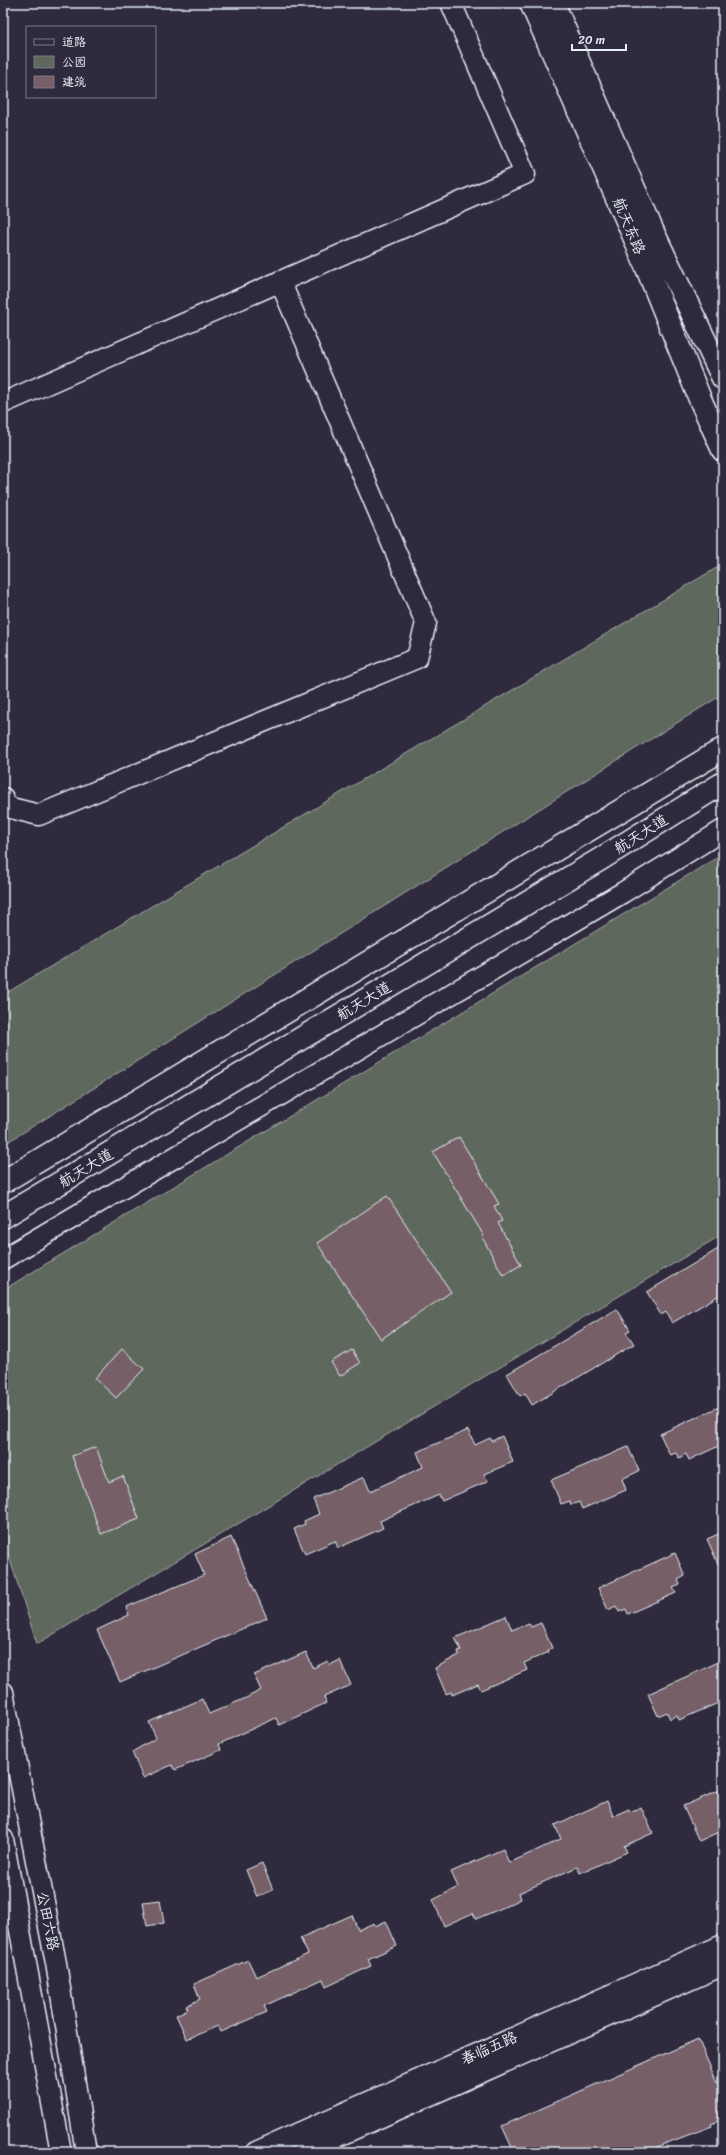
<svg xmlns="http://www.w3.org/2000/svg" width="726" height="2155" font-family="Sriracha,'LXGW WenKai TC',sans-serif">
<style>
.park{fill:#5e685c;stroke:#a3acaa}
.building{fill:#775f67;stroke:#e8f1f8}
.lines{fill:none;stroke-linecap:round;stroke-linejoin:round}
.minor-casing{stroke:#e8f1f8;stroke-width:23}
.major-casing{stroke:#e8f1f8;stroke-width:25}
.minor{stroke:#2f2a3d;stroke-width:20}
.major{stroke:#2f2a3d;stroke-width:22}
.labels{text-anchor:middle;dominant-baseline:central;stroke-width:3.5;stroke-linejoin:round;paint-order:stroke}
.street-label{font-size:15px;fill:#e8f1f8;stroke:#2f2a3d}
</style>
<rect width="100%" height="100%" fill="#2f2a3d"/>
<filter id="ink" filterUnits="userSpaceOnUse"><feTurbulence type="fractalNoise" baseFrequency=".025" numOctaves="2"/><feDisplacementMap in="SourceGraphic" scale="8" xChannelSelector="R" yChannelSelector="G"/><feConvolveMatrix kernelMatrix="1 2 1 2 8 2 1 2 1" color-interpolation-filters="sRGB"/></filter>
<g filter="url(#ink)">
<path class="park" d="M723,564V694L3,1145V995Z
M723,854V1234L37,1644L3,1538V1290Z"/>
<path class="building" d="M459,1137L499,1204L494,1206L502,1221L498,1223L521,1265L503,1275L482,1237L484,1236L433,1152Z
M387,1196L451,1292L381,1339L317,1243Z
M723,1246V1293L672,1323L666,1312L661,1315L647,1292Z
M617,1309L630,1330L626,1332L634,1344L532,1405L525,1393L520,1396L507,1374Z
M122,1349L144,1369L116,1398L95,1378Z
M352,1350L360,1363L340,1376L331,1362Z
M723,1405V1444L689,1460L686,1454L679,1458L676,1453L670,1455L660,1434Z
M468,1430L475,1445L490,1438L492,1441L502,1436L513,1462L484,1474L488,1481L442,1501L439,1495L409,1508L380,1521L383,1528L338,1548L335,1541L305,1554L294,1529L305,1524L304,1521L319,1514L313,1499L364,1477L370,1491L423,1467L417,1452Z
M96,1447L109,1482L123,1476L139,1519L101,1534L72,1456Z
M628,1447L639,1471L622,1479L626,1490L582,1509L579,1502L571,1505L570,1501L561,1504L551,1480Z
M723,1532V1575L707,1539Z
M231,1537L267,1618L120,1682L97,1630L129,1615L126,1607L204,1575L195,1554Z
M675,1553L685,1576L678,1580L680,1585L673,1588L676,1593L628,1614L626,1609L619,1612L616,1606L608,1610L598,1588Z
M506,1616L512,1630L529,1623L531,1627L541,1623L552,1648L548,1650L549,1652L524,1663L527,1670L481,1690L478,1684L452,1695L451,1692L446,1694L435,1668L459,1655L458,1651L461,1650L455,1638Z
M306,1652L313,1668L328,1661L330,1665L340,1660L351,1685L324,1697L326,1703L279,1725L276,1718L219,1744L221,1750L175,1770L172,1765L143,1778L132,1752L156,1738L149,1722L202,1699L209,1714L246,1698L261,1690L254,1675Z
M723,1660V1701L679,1720L677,1715L670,1719L667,1712L658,1716L648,1694Z
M723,1789V1830L699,1841L683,1806Z
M607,1801L613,1816L629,1809L630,1812L641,1807L653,1833L624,1846L627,1852L594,1867L580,1873L577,1867L519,1893L521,1899L502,1908L476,1919L473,1913L444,1926L433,1900L458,1887L451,1872L503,1849L509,1863L561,1839L555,1825Z
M262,1863L273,1890L257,1897L246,1870Z
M160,1900L164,1923L147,1926L143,1902Z
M352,1915L358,1930L374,1923L375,1926L386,1921L397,1946L368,1959L371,1966L326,1987L323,1979L264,2006L267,2012L221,2032L218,2026L187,2039L176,2015L188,2009L186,2006L200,1999L194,1984L248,1960L256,1977L270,1971L308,1954L300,1938Z
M698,2039L723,2096V2119L711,2124L712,2126L643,2152H514L502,2126Z"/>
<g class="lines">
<g class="minor-casing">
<path id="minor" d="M3,403L525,174L451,3
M3,798L7,807L39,815L417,658L426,623L280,281
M3,1259L622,893L723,830
M3,1692L56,1963L86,2152
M3,1839L61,2152
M256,2152L723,1945
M302,2152L723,1965"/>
</g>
<g class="major-casing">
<path id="major" d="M531,3L636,241L700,399L723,450
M553,3L653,232L723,378
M3,1182L723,749
M3,1217L599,860L723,783"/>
</g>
<use href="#minor" class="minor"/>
<use href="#major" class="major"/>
</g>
</g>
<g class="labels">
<g class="street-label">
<text transform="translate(629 226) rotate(67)">航天东路</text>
<text transform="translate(641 834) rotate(-32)">航天大道</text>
<text transform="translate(364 1001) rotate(-31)">航天大道</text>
<text transform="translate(86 1168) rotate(-31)">航天大道</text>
<text transform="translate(48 1921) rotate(79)">公田六路</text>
<text transform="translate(489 2048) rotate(-24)">春临五路</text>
</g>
</g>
<rect width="726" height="2155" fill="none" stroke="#2f2a3d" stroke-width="16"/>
<rect x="8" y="8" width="710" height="2139" fill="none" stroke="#e8f1f8" stroke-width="1.5" filter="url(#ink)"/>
<rect x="26" y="26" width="130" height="72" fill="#2f2a3d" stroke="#797a88"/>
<rect x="34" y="39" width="20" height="6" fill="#2f2a3d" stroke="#797a88"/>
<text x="62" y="46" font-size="12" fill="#e8f1f8">道路</text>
<rect x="34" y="56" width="20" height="12" fill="#5e685c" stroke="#797a88"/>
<text x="62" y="66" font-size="12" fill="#e8f1f8">公园</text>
<rect x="34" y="76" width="20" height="12" fill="#775f67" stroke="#797a88"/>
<text x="62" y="86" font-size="12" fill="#e8f1f8">建筑</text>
<path d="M572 44v6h54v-6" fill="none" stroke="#e8f1f8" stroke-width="2"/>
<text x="578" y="44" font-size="12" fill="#e8f1f8" stroke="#2f2a3d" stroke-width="3" paint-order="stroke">20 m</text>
</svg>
